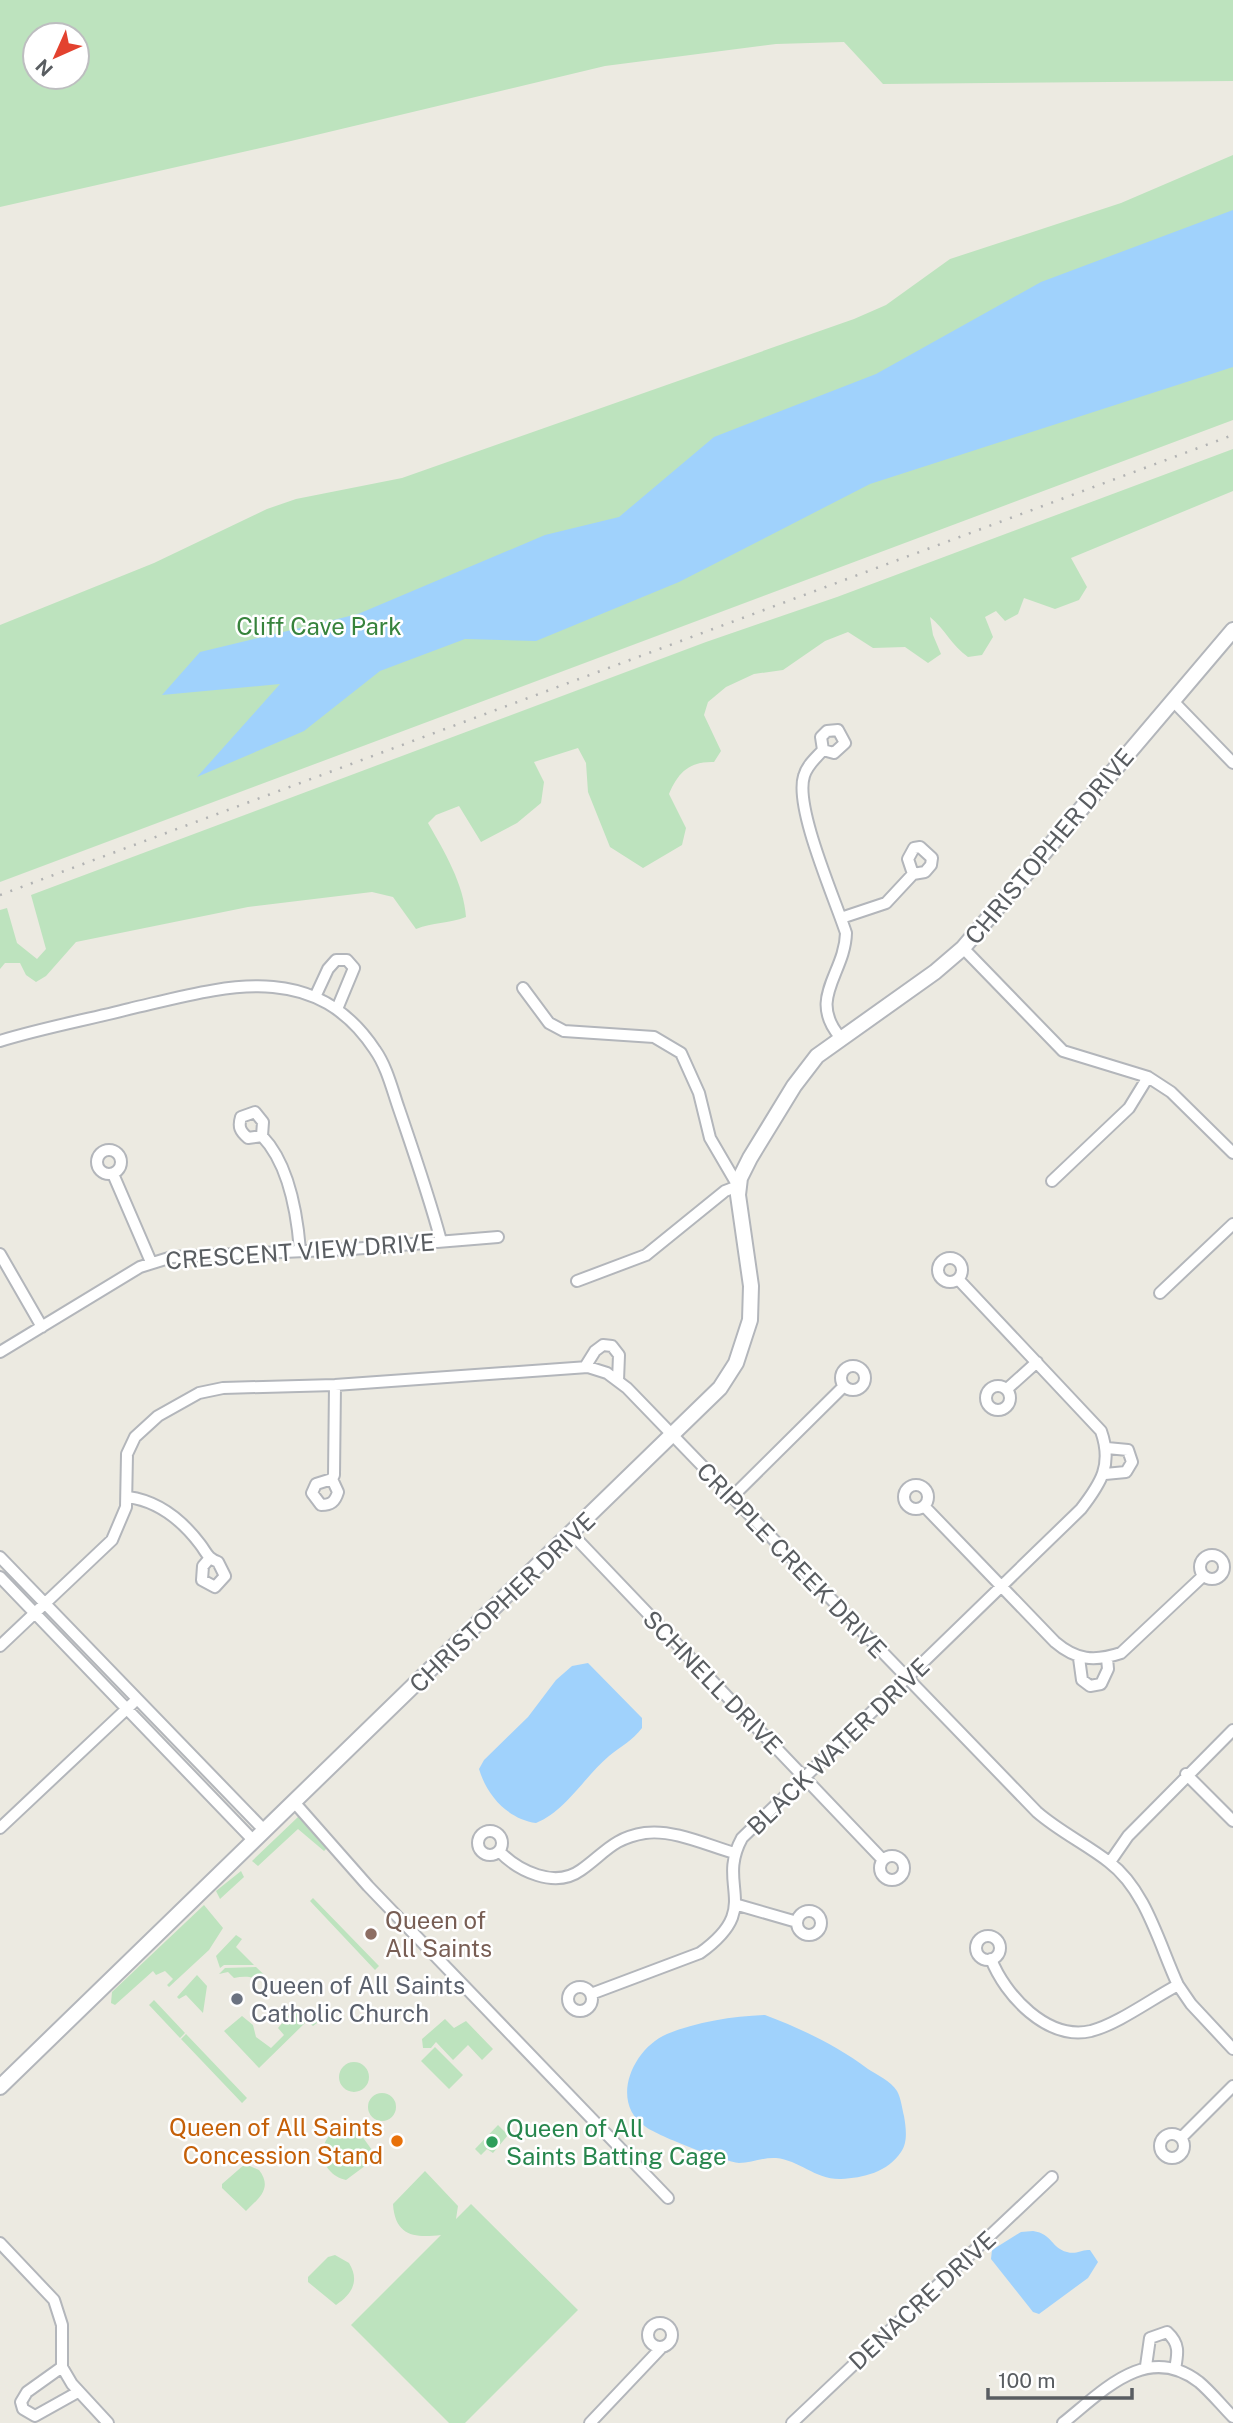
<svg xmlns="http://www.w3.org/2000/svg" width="1233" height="2423" font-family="'Public Sans',sans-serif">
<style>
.green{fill:#bde3be;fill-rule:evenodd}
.water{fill:#a0d2fc}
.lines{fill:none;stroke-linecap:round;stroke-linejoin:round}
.minor-casing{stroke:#b3b6bb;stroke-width:14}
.tertiary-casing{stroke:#b3b6bb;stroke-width:18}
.minor{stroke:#fff;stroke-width:10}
.tertiary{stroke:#fff;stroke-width:14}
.rail{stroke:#b2b3b3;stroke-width:2.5;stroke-dasharray:2 9;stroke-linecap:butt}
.education-dot{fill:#8d6e63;stroke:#fff;stroke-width:2.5}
.worship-dot{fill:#6b7280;stroke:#fff;stroke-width:2.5}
.food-dot{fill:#e8710a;stroke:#fff;stroke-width:2.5}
.leisure-dot{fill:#2e9e5b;stroke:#fff;stroke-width:2.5}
.labels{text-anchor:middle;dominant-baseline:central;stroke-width:5;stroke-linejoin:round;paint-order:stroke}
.park-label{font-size:24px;fill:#37833c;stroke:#fff}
.street-label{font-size:24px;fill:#595d61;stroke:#fff}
.education-label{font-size:24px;fill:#785e54;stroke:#fff;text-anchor:start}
.worship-label{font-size:24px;fill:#5b616d;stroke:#fff;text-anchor:start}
.food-label{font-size:24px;fill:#c56008;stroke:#fff;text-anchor:end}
.leisure-label{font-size:24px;fill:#27864d;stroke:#fff;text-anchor:start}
</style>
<rect width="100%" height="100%" fill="#eceae1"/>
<path class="green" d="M0,0H1233V81L883,84L844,42L776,44L605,66L291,141L0,207ZM77,35V77H35V35Z
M1233,155V420L0,882V625L154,563L267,509L296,499L402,478L854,319L886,305L950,259L1121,203Z
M1233,449V491L1071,558L1087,587L1079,600L1055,609L1024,598L1018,614L1005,621L996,611L985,617L993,637L982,655L968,657C952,646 945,629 930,617L933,635L941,654L928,663L905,647L873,648L848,632L825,641L783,670L754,674L726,687L708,702L704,715L721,751L714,762C689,761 678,773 669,794L686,828L682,845L643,868L610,847L588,792L586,763L578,748L534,762L544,782L541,803L517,823L481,842L459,806L436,815L428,823C444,851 464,884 466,917C448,924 433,922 416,929L393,897L372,892L248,907L76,942L46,976L36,982L26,975L20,963H5L0,969V910L7,908L17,943L37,959L46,949L31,895L706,642L837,597Z
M298,1817H302L329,1846L324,1851L298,1829L258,1866L252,1861Z
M241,1871L244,1877L220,1899L216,1891Z
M313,1898L379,1966L375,1970L310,1901Z
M204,1905L223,1928L209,1950L169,1987L167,1985L173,1979L165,1971L156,1975L153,1971L115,2005L111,2003L112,1992Z
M236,1935L242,1939L236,1947L254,1965H224L220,1968L216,1956Z
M256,1967L275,1985L269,1992L271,1986C259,1978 249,1975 234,1978L228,1972L219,1974L225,1968Z
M197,1975L207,1986L203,2013L186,1995L179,1999L177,1997Z
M154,2000L185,2033L180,2038L149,2005Z
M296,2007L308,2019L315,2018L317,2023L313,2026L307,2021L259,2068L224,2031L242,2016L253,2025L256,2037L271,2048L284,2035L278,2028Z
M445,2019L454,2028L466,2021L493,2049L482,2060L468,2045L453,2060L436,2042L431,2048H423L422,2039Z
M186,2034L247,2098L242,2103L181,2039Z
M435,2047L463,2075L449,2089L421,2061Z
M339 2077a15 15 0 1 1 30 0a15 15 0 1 1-30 0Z
M368 2107a14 14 0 1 1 28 0a14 14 0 1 1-28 0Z
M498,2125L508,2135L493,2153L487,2149L481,2155L475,2149Z
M350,2127L359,2132L377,2157L346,2180C326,2176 315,2153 329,2136Z
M245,2164L259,2170C273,2188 259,2198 246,2211L222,2188V2184Z
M425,2171L458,2206L456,2219L471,2204L578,2310L465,2423H449L351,2325L441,2235C416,2238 395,2237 393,2204Z
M335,2255L349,2263C360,2281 352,2294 336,2305L308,2282V2277L328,2257Z"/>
<path class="water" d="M1233,210V367L870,484L679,582L536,641L465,639L380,671L304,731L197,777L280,684L162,695L200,652L358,614L545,535L619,517L714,437L876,374L1041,282Z
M588,1663L642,1718V1728C632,1741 621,1746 609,1756C585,1776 566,1811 536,1823C508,1819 487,1796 479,1769L484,1760L528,1717L556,1680L572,1666Z
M765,2015C802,2029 836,2045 868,2069C877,2075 891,2081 897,2091C901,2098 902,2108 904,2116C906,2128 908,2142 901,2152C888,2172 863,2178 841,2179C816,2180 799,2160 776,2158C764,2157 751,2163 739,2163C725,2162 658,2136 646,2127C609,2103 632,2049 667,2034C696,2022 734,2016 765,2015Z
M1033,2231C1053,2234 1051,2248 1067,2252C1077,2255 1081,2249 1090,2250L1098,2262L1088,2278L1039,2314L1033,2312L991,2259L992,2250L1021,2232Z"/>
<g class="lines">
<g class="minor-casing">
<path id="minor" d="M1172,700L1233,763
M823,750L821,737L827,731L838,730L845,743L834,753L823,750C816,758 807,765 804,776C794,807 835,899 846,933C845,974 807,998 840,1037
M841,918L886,903L913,874L908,859L914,848L920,847L932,858L931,865L925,872L913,874
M963,948L1063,1051L1148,1077L1171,1092L1233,1153
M523,988L549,1023L564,1031L654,1037L681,1053L699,1093L710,1138L738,1186L725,1191L646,1255L577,1281
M315,997L328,969L336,960H347L354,968L337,1009
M0,1041C42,1028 86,1020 129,1009C220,988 313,956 375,1050C387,1067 392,1089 399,1109C414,1153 429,1196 441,1241
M262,1136L248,1138C240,1131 238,1127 241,1117L255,1112L263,1122L262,1136C289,1164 297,1213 300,1250
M97 1162a12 12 0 1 1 24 0a12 12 0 1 1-24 0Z
M113,1174L151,1262
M1052,1181L1129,1108L1148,1077
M0,1254L42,1327
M938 1270a12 12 0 1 1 24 0a12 12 0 1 1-24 0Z
M1160,1293L1233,1224
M0,1352L140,1267L172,1257L352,1249L498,1237
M841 1378a12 12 0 1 1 24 0a12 12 0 1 1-24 0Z
M585,1367L595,1351L603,1345L612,1346L619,1355L618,1381
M986 1398a12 12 0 1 1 24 0a12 12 0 1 1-24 0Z
M1007,1389L1037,1362
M1105,1474L1126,1472L1132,1462L1128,1450L1107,1448
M332,1479L338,1492C335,1502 331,1505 321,1505L312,1493L316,1484L332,1479L334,1475L335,1385
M904 1497a12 12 0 1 1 24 0a12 12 0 1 1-24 0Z
M733,1496L844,1386
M128,1497C158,1501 181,1519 200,1544C207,1553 207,1558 218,1562L225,1576L215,1587L202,1580L203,1566L209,1559
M924,1506L1055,1642C1076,1660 1094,1662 1121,1653L1203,1576
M572,1534L883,1860
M1200 1567a12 12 0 1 1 24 0a12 12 0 1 1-24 0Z
M0,1557L264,1830
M0,1577L253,1840
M0,1646L112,1540L126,1507L127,1454L135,1437L158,1416L199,1393L223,1388L335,1385L588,1367L607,1373L627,1388L1037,1812C1060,1832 1086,1844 1109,1862C1146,1890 1159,1944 1178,1985C1153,1998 1118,2024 1091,2031C1047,2041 1005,1995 991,1959
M1079,1658L1082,1680L1090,1686L1101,1684L1108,1669L1107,1658
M1186,1774L1233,1821
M294,1802L368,1886L668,2198
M0,1828L133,1703
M478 1843a12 12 0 1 1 24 0a12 12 0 1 1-24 0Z
M499,1851C518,1871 555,1889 581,1870C605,1853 613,1838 645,1833C673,1829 707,1845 734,1853
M880 1868a12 12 0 1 1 24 0a12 12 0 1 1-24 0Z
M1110,1862L1128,1836L1233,1730
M738,1905L797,1922
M797 1923a12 12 0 1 1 24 0a12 12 0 1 1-24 0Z
M976 1948a12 12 0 1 1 24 0a12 12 0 1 1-24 0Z
M1178,1985L1191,2004L1233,2049
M568 1999a12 12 0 1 1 24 0a12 12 0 1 1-24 0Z
M591,1994L700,1953C764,1907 715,1887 742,1838L1081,1509C1101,1483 1113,1465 1101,1431L958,1279
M1160 2146a12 12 0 1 1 24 0a12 12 0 1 1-24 0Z
M1181,2138L1233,2086
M0,2243L54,2300L62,2325V2367L72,2384L108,2423
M648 2335a12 12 0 1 1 24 0a12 12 0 1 1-24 0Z
M1146,2366L1150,2338L1167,2332C1180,2344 1178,2353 1175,2369
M62,2367L27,2392L21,2402L23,2409L35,2416L78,2392
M590,2423L662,2347
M792,2423L1052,2177
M1063,2423C1103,2391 1147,2342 1199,2382C1211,2392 1222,2406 1233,2417"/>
</g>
<g class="tertiary-casing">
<path id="tertiary" d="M0,2087L720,1388L736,1363L750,1320L751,1286L738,1195L740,1178L750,1158L794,1086L817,1056L935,972L963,948L1233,630"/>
</g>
<use href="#minor" class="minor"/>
<use href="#tertiary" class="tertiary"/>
<path class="rail" d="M0,895L1233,435"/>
</g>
<circle class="education-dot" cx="371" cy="1934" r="7"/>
<circle class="worship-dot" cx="237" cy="1999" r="7"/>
<circle class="food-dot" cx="397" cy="2141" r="7"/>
<circle class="leisure-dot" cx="492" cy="2142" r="7"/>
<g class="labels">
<g class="park-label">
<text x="319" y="626">Cliff Cave Park</text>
</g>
<g class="street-label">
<text transform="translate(1049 846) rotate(-50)">CHRISTOPHER DRIVE</text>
<text transform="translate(300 1251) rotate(-4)">CRESCENT VIEW DRIVE</text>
<text transform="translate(792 1560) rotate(46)">CRIPPLE CREEK DRIVE</text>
<text transform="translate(502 1602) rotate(-44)">CHRISTOPHER DRIVE</text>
<text transform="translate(713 1682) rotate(46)">SCHNELL DRIVE</text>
<text transform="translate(838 1746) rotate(-44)">BLACK WATER DRIVE</text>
<text transform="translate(922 2300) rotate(-43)">DENACRE DRIVE</text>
</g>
<g class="education-label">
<text x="385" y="1920">Queen of<tspan x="385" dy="28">All Saints</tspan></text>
</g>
<g class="worship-label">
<text x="251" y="1985">Queen of All Saints<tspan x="251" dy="28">Catholic Church</tspan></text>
</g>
<g class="food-label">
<text x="383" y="2127">Queen of All Saints<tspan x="383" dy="28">Concession Stand</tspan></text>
</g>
<g class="leisure-label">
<text x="506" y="2128">Queen of All<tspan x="506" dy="28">Saints Batting Cage</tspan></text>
</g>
</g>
<g transform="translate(56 56) rotate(225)"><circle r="33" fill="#ffffff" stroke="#bdbec0" stroke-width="2"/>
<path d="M0-5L12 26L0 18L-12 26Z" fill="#e3422f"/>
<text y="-10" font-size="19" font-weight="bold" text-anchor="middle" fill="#595d61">N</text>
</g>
<path d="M988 2388v10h144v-10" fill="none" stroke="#595d61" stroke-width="3.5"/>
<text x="998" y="2388" font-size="21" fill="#595d61" stroke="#ffffff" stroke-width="5" paint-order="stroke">100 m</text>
</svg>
